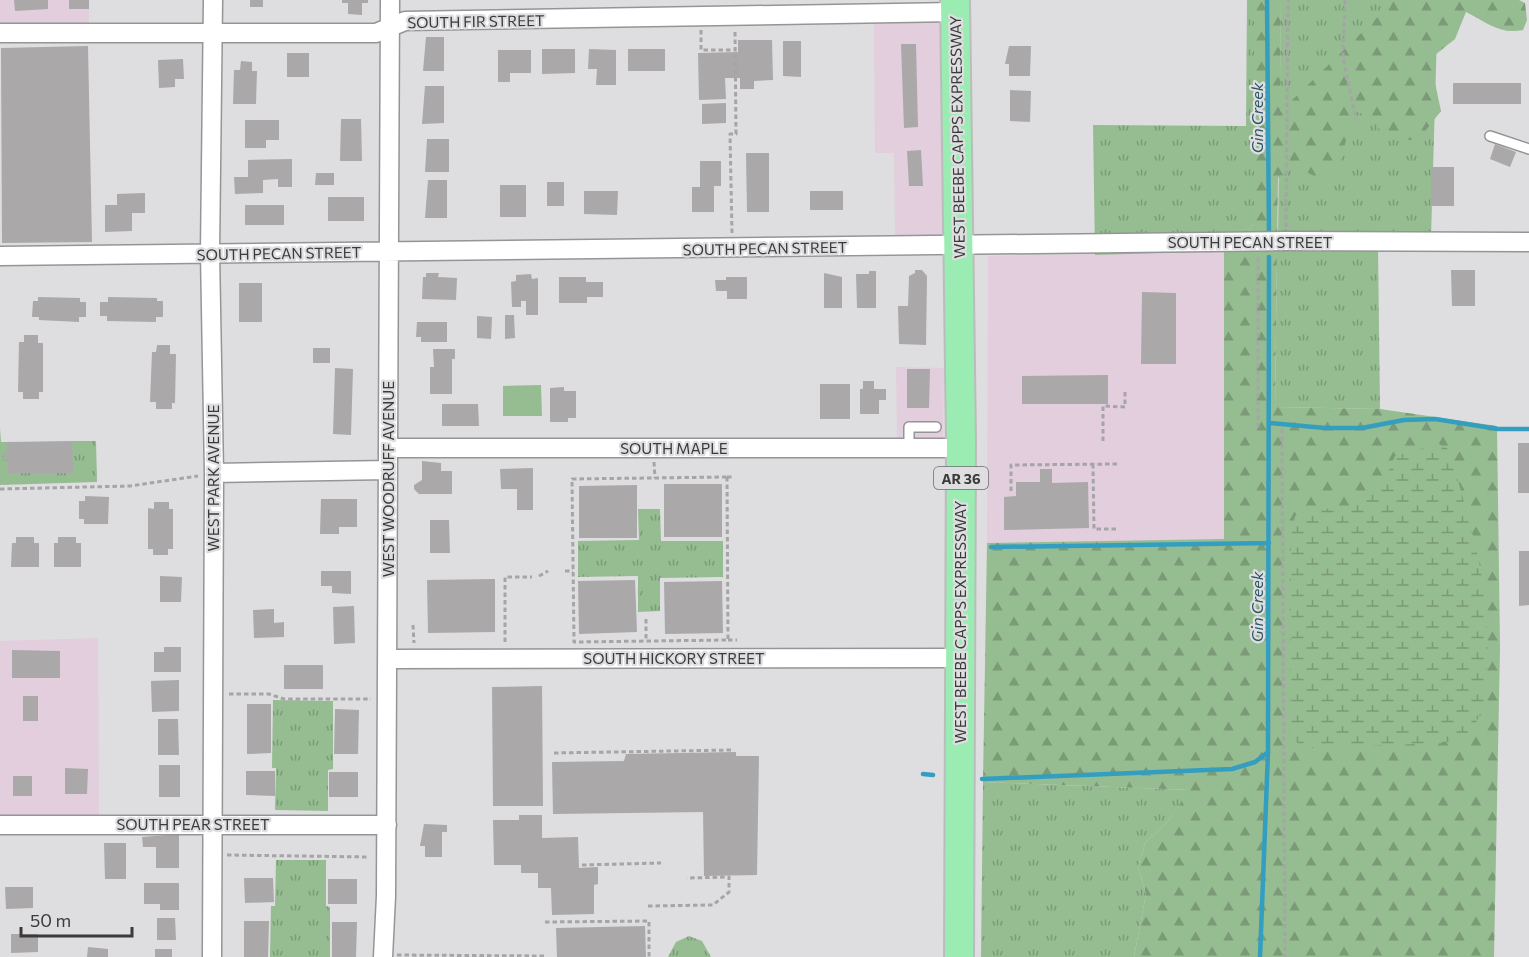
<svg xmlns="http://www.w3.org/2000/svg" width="1529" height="957" font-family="Commissioner,sans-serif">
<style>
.commercial{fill:#e2cedd}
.grass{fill:url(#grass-tufts)}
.forest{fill:url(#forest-firs)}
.wetland{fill:url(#wetland-marsh)}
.garden{fill:#96bc91}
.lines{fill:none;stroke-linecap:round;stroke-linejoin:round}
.stream{stroke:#339ec0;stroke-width:4.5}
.building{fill:#aaa8a8}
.lane-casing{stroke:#949596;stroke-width:12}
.street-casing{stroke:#949596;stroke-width:21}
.primary-casing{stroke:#bcbcbc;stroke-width:32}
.path{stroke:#a5a5a7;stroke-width:3;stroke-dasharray:4.5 3;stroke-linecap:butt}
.lane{stroke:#fff;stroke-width:9}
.street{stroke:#fff;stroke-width:18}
.primary{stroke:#9aecb2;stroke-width:28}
.labels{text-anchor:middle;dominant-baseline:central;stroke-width:4.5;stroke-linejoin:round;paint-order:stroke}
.shield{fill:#dedee0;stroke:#6b6b6c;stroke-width:1.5}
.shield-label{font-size:14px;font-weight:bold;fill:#3a3a3b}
.street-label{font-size:15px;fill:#3a3a3b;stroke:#dedee0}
.water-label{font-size:16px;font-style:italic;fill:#295564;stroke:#dedee0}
</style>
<defs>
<pattern id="grass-tufts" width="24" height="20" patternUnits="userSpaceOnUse" patternTransform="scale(1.5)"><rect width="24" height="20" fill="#96bc91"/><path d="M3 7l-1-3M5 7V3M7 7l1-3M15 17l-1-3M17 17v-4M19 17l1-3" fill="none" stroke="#7b9a78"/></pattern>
<pattern id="forest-firs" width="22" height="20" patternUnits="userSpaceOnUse" patternTransform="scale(1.5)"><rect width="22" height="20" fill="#96bc91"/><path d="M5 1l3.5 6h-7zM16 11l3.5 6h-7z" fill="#7b9a78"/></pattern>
<pattern id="wetland-marsh" width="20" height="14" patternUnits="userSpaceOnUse" patternTransform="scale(1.5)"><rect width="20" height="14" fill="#96bc91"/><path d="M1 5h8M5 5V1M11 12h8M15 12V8" fill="none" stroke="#7b9a78"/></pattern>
</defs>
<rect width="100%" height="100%" fill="#dedee0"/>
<path class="commercial" d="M0,0H89V24H0Z
M874,23H941L943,236L895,237L894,153H875Z
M1224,251V540L987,543L988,256Z
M896,367L944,368L943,440H897Z
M98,638L99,834H0V641Z"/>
<path class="grass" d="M1247,0H1254V224L1224,251L1095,255L1093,125L1246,126Z
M1281,0H1438L1431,237H1278Z
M1378,248L1380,409L1275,407L1277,249Z
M0,428L1,442H7V453H3V459L8,460V473H72V441H96L97,482L0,485Z
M638,509H660L661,541H723V577L660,578V611L638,612V576L578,577V541L639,540Z
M273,700L333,701V769L328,770V811L275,810L276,768H272Z
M983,782L1191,790L1167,822L1145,843L1138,867L1146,894L1134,957H981Z
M276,860H326V906L330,907V957H270L271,906H275Z
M689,936L702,941L711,957H668L676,942Z"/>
<path class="forest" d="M1254,0H1281L1280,112L1388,7L1389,0H1519L1525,3L1527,20L1523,30C1500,35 1486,22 1466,12L1455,39L1430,59L1441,111L1418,140H1387L1371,117L1357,112L1352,121L1335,177L1324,182L1293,164L1278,178L1275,407L1380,409L1497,426L1500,648L1494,957H1134L1146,894L1138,867L1145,843L1167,822L1190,790L983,782L987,543L1224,539V251L1254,224Z"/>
<path class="wetland" d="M1439,444L1450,450C1461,494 1476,539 1483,584C1488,615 1493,698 1475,724C1468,735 1457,739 1445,743L1308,748L1296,742L1290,730L1291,537L1295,516L1313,508L1347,510L1381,488L1395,456Z"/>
<path class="garden" d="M541,385L542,416H503V386Z"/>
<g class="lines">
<path class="stream" d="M1267,0L1269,236
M1269,423L1325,428H1362L1404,420L1435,419L1498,429H1529
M991,547L1269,543
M923,774L933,775
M982,779L1232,769L1255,762L1268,752
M1260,957L1268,752L1269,257"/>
</g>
<path class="building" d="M14,0H48V9L15,11Z
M69,0H89V9H69Z
M250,0H263V7H250Z
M342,0H368V3H362V15L348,14V3H342Z
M426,37H444V71H423Z
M738,40H772L773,80L754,81V89H740V78H725L726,99L699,100L698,53L738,52Z
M783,41H801V77L783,76Z
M901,44H916L918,127L904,128Z
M88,46L92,242L2,243L1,48Z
M1009,46H1031L1030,76H1009V64H1005Z
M542,49H575V73L542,74Z
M589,49L616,50V85H596L597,69H588Z
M628,49H665V71H628Z
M498,50H531V73H510V82H498Z
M287,53H309V77H287Z
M183,59L184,79H175V87L159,88L158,60Z
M241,61L252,62V71H257L256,104H233L234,70H240Z
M1453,83H1521V104H1453Z
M425,86H444V123L422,124Z
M1010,90L1031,91L1030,122L1010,121Z
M726,103V123L702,124V104Z
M341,119H361L362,161H340Z
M245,120H279V140H266V148H245Z
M427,139H449V172H425Z
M1495,144L1516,152L1510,167L1490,159Z
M921,150L923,186H909L907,151Z
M746,153H769V212H747Z
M292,159V187H278V179L263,180V193L235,194L234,177H248V160Z
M700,161H721V186H714V212H692V187H700Z
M1431,167H1454V206H1431Z
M316,173H334V185H315Z
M428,180H447V218H425Z
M547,182H564V206H547Z
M500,185H526V217H500Z
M584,191H618L617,215L584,214Z
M810,191H843V210H810Z
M145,193V213H132V231L105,232V205H117V194Z
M328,197H364V221H328Z
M245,205H284V225H245Z
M915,270H922L927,276L926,345L899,344L898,306H908L909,276L915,273Z
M1451,270H1475V306H1452Z
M869,271H876V308H857L856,274H869Z
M426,273H439L438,277L457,278L456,300L422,299L423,277H426Z
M824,273L842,277V308H824Z
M531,274L532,279L538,278V315H526V301H521V307H512L511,282L516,281V275Z
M559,277H586V282H603V297H587V303H559Z
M726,277H747V299H727V291H716L715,280H726Z
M239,283H262V322H239Z
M1142,292L1176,293V364H1141Z
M38,297L80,298V302H86V317H79V322L39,320V317H32L33,301H38Z
M108,297L157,298V301H163V317H156V322L107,321V316H100V302H108Z
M505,315H514L515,338L505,339Z
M477,316L492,317L491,339L477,338Z
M417,322H447V342H421V337H416Z
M24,335H38V343H43V392H39V399H23V392H18L19,342H24Z
M157,345H170V354H176L175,403H172V409H156V402H150L152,352H156Z
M313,348H330V363H313Z
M433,349H455V359H452V394H430V367H434Z
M335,368L353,369L351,435L333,434Z
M907,369H930L929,408H907Z
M1108,375V404H1022V376Z
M863,381H874V389H886V400H879V414H860V389H863Z
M820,384H850V419H820Z
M564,387V391H576V418H568V422H550V388Z
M442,404H478L479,426H442Z
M72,441L73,473H8V460H3V453H7V442Z
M1518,443H1529V493H1518Z
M422,461L441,463V471H452V494H419L414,489V485L422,480Z
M533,468V510H517V489H501L500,469Z
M1040,469H1052V483L1088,482L1089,528L1004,530V497L1016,496V482H1040Z
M664,484H722V537H664Z
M637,485V538H579V486Z
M85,496L109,497L108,524H84V519H79V501H85Z
M321,499H357V527H339V534H320Z
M154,502H169V509H173V549H168V555H153V549H148V508L154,509Z
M430,520H449L450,553H430Z
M16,537H34V543H39V567H11L12,543H16Z
M58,537H76V543H81V567H54V543H58Z
M1519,551H1529V605L1519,606Z
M321,571H351V594L332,593V586H321Z
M160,576L182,577L181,602H160Z
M495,579V632L428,633L427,580Z
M635,580L637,632L579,634L578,581Z
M722,581L723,633L665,634L664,582Z
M354,606L355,643L334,644L333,607Z
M274,609V623L284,622V637L254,638L253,610Z
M164,647H181V672H154V652H164Z
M12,650L60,651V678H12Z
M284,665H323V689H284Z
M179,680V711L152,712L151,681Z
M542,686L543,806H493L492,687Z
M23,696H38V721H23Z
M247,704H271V753L247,754Z
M335,709L359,710L358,754H334Z
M158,719H178L179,755H158Z
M736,752V756H759L757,875L704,876L703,812L553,814L552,762L624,761L626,754Z
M159,765H180V797H159Z
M65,768L88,769L87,794H65Z
M246,771H275V796L246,795Z
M329,772H358V797H329Z
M13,776H32V796H13Z
M519,815H542V838L578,837L579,868L598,867V884L594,885V914L552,915L551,888H538V873H521V865H494L493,820H519Z
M424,824L447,825V832H442V857H425V846H420Z
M179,834V868H156V847H143L142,837Z
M104,843H126V879H105Z
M244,878H273L274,902L245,903Z
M328,879H357V904H328Z
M144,883H179V910H160V904H144Z
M5,887H33V908L6,909Z
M157,918H175L176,940H157Z
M244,921H269L268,957H244Z
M332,922H357L356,957H332Z
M645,926L646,957H557L556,928Z
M11,934H38V952L11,953Z
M88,947L108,949V957H87Z
M155,949H172V957H155Z"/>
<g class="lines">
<g class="lane-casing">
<path id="lane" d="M1490,136L1529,149
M909,448V427H936"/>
</g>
<g class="street-casing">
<path id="street" d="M0,33H376L405,21L955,12
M0,256L1285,241L1529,242
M388,448H961
M214,473L388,470
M388,659L961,658
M0,825H387
M212,957L214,473L210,253L213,0
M383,957L386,896L390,0"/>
</g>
<g class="primary-casing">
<path id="primary" d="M955,0L961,441L959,957"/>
</g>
<path class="path" d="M1345,0L1343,58L1356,119
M701,30V50H735
M1286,227L1288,0
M732,233L730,134H736L735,30
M1258,258V428
M1282,429L1285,957
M1103,441V406L1125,407V390
M654,462L655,478
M1093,464L1094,529H1118
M727,477L728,640L574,642L572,479Z
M727,477H734
M0,489L130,486L198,476
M1011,491V465L1118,464
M565,571H573
M539,576L548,571
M646,619V641
M413,625L414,643
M728,640H737
M505,642V577H532
M229,694H269L284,699H371
M554,753L732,750
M227,855L369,857
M582,865L661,863
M648,906L713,905L729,892V877L687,878
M545,922L649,921V957
M397,955L546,956"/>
<use href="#lane" class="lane"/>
<use href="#street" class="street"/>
<use href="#primary" class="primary"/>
</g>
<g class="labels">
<rect class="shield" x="934" y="467" width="54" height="22" rx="4.5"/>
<g class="shield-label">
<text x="961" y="478">AR 36</text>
</g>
<g class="street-label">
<text transform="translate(476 21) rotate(-1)">SOUTH FIR STREET</text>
<text transform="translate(957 137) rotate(-91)">WEST BEEBE CAPPS EXPRESSWAY</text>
<text x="1250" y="242">SOUTH PECAN STREET</text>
<text transform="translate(765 248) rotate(-1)">SOUTH PECAN STREET</text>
<text transform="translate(279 253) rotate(-1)">SOUTH PECAN STREET</text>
<text x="674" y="448">SOUTH MAPLE</text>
<text transform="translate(213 478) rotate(-90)">WEST PARK AVENUE</text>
<text transform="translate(388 479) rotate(-90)">WEST WOODRUFF AVENUE</text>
<text transform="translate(960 622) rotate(-90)">WEST BEEBE CAPPS EXPRESSWAY</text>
<text x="674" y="658">SOUTH HICKORY STREET</text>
<text x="193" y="824">SOUTH PEAR STREET</text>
</g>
<g class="water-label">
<text transform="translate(1256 118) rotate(-90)">Gin Creek</text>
<text transform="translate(1256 607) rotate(-90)">Gin Creek</text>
</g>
</g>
<path d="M21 927v9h111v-9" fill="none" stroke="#3a3a3b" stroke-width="3"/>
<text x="30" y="927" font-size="18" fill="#3a3a3b" stroke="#dedee0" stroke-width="4.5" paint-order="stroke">50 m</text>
</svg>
